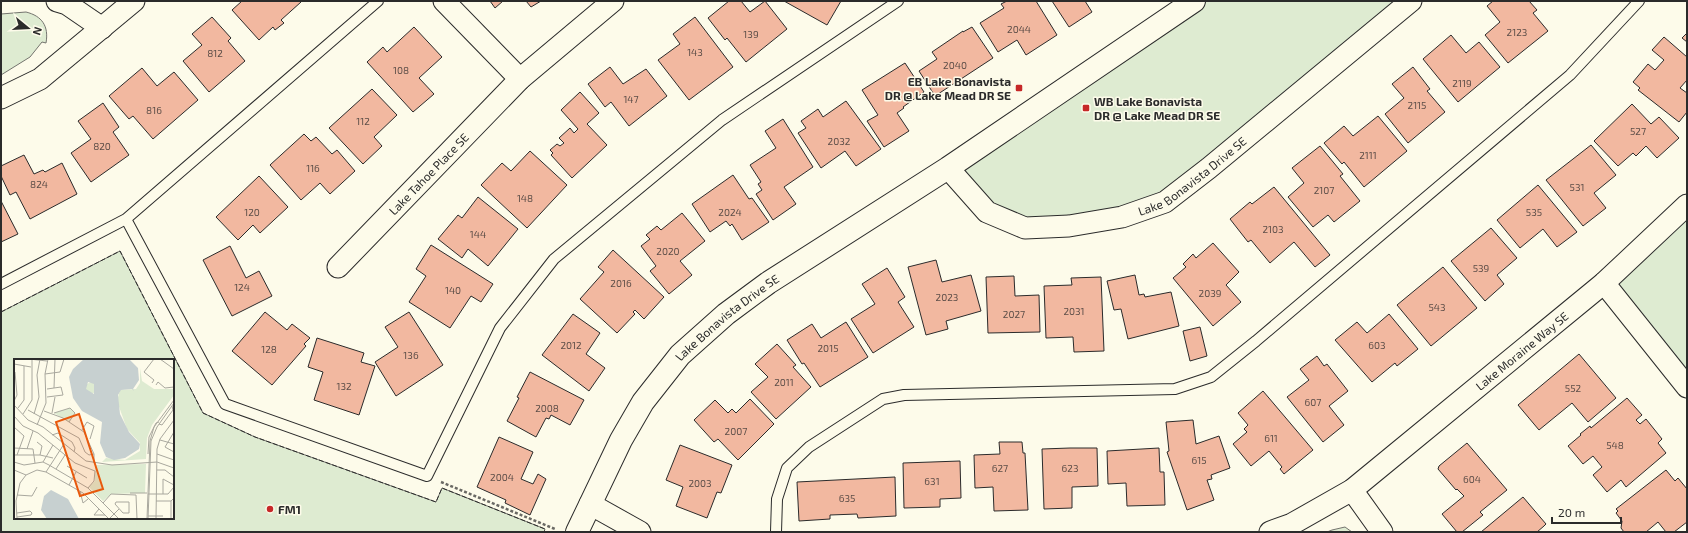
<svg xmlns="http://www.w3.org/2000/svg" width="1688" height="533" font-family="'Exo 2',sans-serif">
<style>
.green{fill:#deebd1;stroke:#74746e;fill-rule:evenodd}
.building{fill:#f2b8a0;stroke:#2b2b2b}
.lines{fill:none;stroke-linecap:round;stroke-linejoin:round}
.service-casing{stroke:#2b2b2b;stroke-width:12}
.minor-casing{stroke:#2b2b2b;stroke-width:23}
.tertiary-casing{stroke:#2b2b2b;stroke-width:24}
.path{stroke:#6a6964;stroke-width:2.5;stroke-dasharray:3 2;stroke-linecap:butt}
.service{stroke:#fdfbea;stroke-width:10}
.minor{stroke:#fdfbea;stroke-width:21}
.tertiary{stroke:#fdfbea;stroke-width:22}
.fence{stroke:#2b2b2b;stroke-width:1;stroke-dasharray:5 2;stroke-linecap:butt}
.poi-dot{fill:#c62828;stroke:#fdfbea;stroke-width:1.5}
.labels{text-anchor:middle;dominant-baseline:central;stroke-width:3;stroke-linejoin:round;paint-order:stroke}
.number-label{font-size:10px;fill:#5d4e48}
.poi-label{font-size:12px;font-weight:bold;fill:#2b2b2b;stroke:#fdfbea;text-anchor:start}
.street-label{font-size:12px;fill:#2b2b2b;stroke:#fdfbea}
.inset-road{fill:none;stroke:#a9a89e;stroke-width:1}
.view{fill:#e8590c;fill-opacity:0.15;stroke:#e8590c;stroke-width:2}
.inset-edge{fill:none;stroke:#2b2b2b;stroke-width:2}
</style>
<rect width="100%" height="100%" fill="#fdfbea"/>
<path class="green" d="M1194,1H1411L1165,202L1025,228L948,168Z
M26,12C42,16 49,26 46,43L42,42L30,57L1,75V14Z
M1687,205V387L1604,283Z
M120,251L203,413L255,437L436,502L442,488L545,529L544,532H1V312ZM15,360H173V518H15Z
M1345,527L1352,532H1327L1332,530Z"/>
<path class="building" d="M242,1H301V2L281,20L284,23L275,30L273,27L259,40L232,10Z
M490,1H503L495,8Z
M526,1H541L531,7Z
M729,1H741L750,12L765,1L787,29L746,62L727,38L725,40L708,18Z
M784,1H841L827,25Z
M1007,1H1036L1057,35L1026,55L1017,40L998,52L980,23L1004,8L1001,4Z
M1052,1H1085L1092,12L1069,27Z
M1493,1H1529L1537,10L1533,13L1548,31L1508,63L1485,35L1500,22L1487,6Z
M212,17L231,38L228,41L245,61L209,92L183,61L202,45L192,34Z
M695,17L733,67L689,100L658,60L680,44L673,34Z
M414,27L442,57L419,78L434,94L413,112L367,62L383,47L387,52Z
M972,27L993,58L935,96L919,71L937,59L932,52L963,31V32Z
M1687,33V42L1682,38Z
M1451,35L1466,53L1479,42L1500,67L1458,102L1423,59Z
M1664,37L1687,57V80L1680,88L1687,93V112L1679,122L1638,90L1640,88L1633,82L1648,64L1655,70L1664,60L1652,50Z
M905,63L924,92L903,107L904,108L897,113L909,131L884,147L867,121L878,115L862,90Z
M610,67L623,84L646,69L667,96L629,126L611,102L605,107L588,84Z
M1413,67L1430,89L1427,91L1445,112L1408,143L1385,114L1404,98L1392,84Z
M142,68L157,86L174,72L198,100L153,139L133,116L129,119L109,96Z
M372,89L397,115L374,137L382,146L363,164L329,128Z
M580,92L599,113L587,124L607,145L572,178L551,155L553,153L550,150L557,144L560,146L564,143L559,138L570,128L574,133L578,129L561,110Z
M846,101L881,149L856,166L845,151L821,168L798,133L806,128L801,121L818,109L823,117Z
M103,103L119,127L113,132L129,155L91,182L71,153L91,139L78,121Z
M1632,104L1651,124L1659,117L1679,138L1657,158L1646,146L1636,156L1633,153L1618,166L1594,141Z
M1378,116L1407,151L1364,187L1344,162L1342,164L1324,143L1344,126L1353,136Z
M783,119L813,167L784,187L796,204L773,220L756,194L762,190L758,184L761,182L750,165L776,148L765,131Z
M304,134L311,141L316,137L332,154L337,150L355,171L330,194L320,183L301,200L270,165Z
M1591,145L1616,175L1594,193L1606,208L1583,226L1546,180Z
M1320,146L1343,174L1340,176L1360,201L1334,222L1328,215L1313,227L1288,197L1304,183L1292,168Z
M530,151L567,185L527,228L481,185L502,163L511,171Z
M24,155L34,174L43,170L45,172L62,163L77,194L30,219L16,192L10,195L1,176V166Z
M733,175L749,199L752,198L769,222L742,240L732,224L730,226L726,221L710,232L692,204Z
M259,176L288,207L260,233L253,225L238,240L216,217Z
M1538,185L1577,232L1557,247L1543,229L1520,248L1497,220Z
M1274,187L1330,255L1315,267L1294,242L1270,263L1251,240L1248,242L1230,219L1250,202L1252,204Z
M478,197L518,229L488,266L468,249L462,258L438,239L458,215L462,218Z
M1,201L18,234L1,242Z
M682,213L705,241L680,261L692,275L669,294L650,271L656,266L641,246L650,239L646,235L657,226L661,230Z
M1491,228L1517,258L1497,275L1504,284L1485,301L1451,261Z
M1213,243L1239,272L1226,285L1241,302L1213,326L1173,278L1186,267L1183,264L1193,254L1196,258Z
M431,245L493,284L481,302L471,296L450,328L409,302L426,276L416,269Z
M230,246L246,278L259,271L272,296L232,316L203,260Z
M613,250L664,297L644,319L635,310L633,312L635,314L617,333L580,299L604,272L598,267Z
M936,260L942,282L971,275L981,311L946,321L948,329L926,335L908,267Z
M1443,267L1477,308L1431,346L1397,305Z
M887,268L905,297L898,302L914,327L873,353L851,319L875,304L862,284Z
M1135,275L1139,295L1144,294L1145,297L1171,292L1179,326L1128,339L1121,309L1114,310L1107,281Z
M1014,276L1015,296L1039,295L1040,332L988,333L986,277Z
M1101,277L1104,351L1074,352L1073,337L1046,338L1044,286L1072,285L1071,278Z
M265,312L287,330L292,324L310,338L304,344L306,346L272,385L232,351Z
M409,312L443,365L396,396L375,362L398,347L385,327Z
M573,314L600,333L586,354L605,368L589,391L542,355Z
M1389,314L1418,349L1397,366L1395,363L1372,382L1335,340L1357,322L1367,333Z
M846,322L868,357L820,387L804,363L802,364L787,340L812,324L821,338Z
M1200,327L1207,356L1190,361L1183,331Z
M317,338L364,353L361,362L375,366L359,415L314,400L323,372L308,367Z
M777,344L796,365L793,367L811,387L776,419L751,392L768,377L755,364Z
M1579,354L1616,398L1588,422L1572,403L1539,430L1518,405Z
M1317,356L1324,366L1327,364L1348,391L1329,406L1344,425L1323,442L1287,397L1309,380L1300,369Z
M530,372L584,400L570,425L551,415L549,419L546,418L536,437L507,421L519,398L517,397Z
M1263,391L1313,450L1284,474L1280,469L1282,467L1269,451L1251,466L1233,444L1247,432L1244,429L1248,425L1238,413Z
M1627,398L1642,415L1636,420L1640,424L1646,419L1662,439L1658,443L1666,453L1626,487L1621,480L1607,492L1593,475L1602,467L1593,456L1583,464L1568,446L1581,435L1580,434L1590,426L1591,428Z
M750,399L774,424L738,460L718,439L714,442L694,420L715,400L728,413L732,409L736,413Z
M1193,420L1196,444L1219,436L1230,468L1211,475L1212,479L1207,480L1214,500L1187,510L1167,452L1169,451L1166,422Z
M499,437L533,452L521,479L533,484L538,474L546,479L530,515L505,503L506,500L477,487Z
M999,442H1022L1023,453H1025L1028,510L994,511L993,487L975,488L974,455L1000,454Z
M1467,443L1507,490L1480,512L1483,515L1462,532H1457L1442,514L1464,496L1457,489L1456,490L1438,469L1439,466Z
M680,445L732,465L721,493L717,492L707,518L676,506L683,487L666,480Z
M1070,448H1097L1098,486L1072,487V508L1044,509L1042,449Z
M1159,448L1160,472H1164L1165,505L1127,506L1126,483L1108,484L1107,451Z
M960,461L961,498L940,499V507L904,508L903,463Z
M1666,470L1675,481L1678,478L1687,489V522L1674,532H1666L1658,522L1646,532H1624L1621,528L1622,521L1616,513L1618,511L1616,509Z
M895,477L896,516L858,518L857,514L830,515V519L799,521L797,482Z
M1523,497L1546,524L1544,526L1537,532H1481Z"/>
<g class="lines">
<g class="service-casing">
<path id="service" d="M126,219L225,404L427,476L500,328L554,259L722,120L898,1
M1,284L126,219L378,1
M776,532L777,499L787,468L809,447L883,399L904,395L1175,389L1211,377L1256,341L1570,75L1639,1"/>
</g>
<g class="minor-casing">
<g id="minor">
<path d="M57,1L67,4L102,28"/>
<path d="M444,1L520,79"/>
<path d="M1,98L40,79L134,1"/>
<path id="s1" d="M948,168L987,212L1025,228L1069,226L1122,217L1165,202L1209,168L1411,1"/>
<path id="s2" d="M338,267L520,79L613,1"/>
<path d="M1604,283L1687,387"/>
<path d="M1352,490L1382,532"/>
<path d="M590,504L640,532"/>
<path id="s3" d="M1270,532L1292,524L1352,490L1604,283L1687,205"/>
</g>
</g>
<g class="tertiary-casing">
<g id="tertiary">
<path id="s4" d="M577,532L621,440L643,402L680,355L726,314L768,283L948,168L1194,1"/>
</g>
</g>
<path class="path" d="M441,482L555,529"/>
<use href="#service" class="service"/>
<use href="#minor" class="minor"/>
<use href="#tertiary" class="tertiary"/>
<path class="fence" d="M1,312L120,251L203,413L255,437L436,502L442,488L545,529L544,532"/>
</g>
<g class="poi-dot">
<rect x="1015" y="84" width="8" height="8" rx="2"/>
<rect x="1082" y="104" width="8" height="8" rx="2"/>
<circle cx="270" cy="509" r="4"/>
</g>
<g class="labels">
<g class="number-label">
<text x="1019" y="29">2044</text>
<text x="1517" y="32">2123</text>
<text x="751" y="34">139</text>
<text x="695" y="52">143</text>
<text x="215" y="53">812</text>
<text x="955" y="65">2040</text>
<text x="401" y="70">108</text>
<text x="1462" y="83">2119</text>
<text x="631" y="99">147</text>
<text x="1417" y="105">2115</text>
<text x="154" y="110">816</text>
<text x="363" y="121">112</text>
<text x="1638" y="131">527</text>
<text x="839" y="141">2032</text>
<text x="102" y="146">820</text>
<text x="1368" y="155">2111</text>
<text x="313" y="168">116</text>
<text x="39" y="184">824</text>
<text x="1577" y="187">531</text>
<text x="1324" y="190">2107</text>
<text x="525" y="198">148</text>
<text x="252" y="212">120</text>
<text x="730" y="212">2024</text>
<text x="1534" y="212">535</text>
<text x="1273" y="229">2103</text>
<text x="478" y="234">144</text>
<text x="668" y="251">2020</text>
<text x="1481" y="268">539</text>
<text x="621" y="283">2016</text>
<text x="242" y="287">124</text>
<text x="453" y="290">140</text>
<text x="1210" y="293">2039</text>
<text x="947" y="297">2023</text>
<text x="1437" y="307">543</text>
<text x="1074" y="311">2031</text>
<text x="1014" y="314">2027</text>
<text x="571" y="345">2012</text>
<text x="1377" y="345">603</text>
<text x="828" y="348">2015</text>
<text x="269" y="349">128</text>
<text x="411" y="355">136</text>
<text x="784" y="382">2011</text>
<text x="344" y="386">132</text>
<text x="1573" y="388">552</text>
<text x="1313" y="402">607</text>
<text x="547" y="408">2008</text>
<text x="736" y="431">2007</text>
<text x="1271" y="438">611</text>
<text x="1615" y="445">548</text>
<text x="1199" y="460">615</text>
<text x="1000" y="468">627</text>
<text x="1070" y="468">623</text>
<text x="502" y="477">2004</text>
<text x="1472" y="479">604</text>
<text x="932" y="481">631</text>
<text x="700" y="483">2003</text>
<text x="847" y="498">635</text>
</g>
<g class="poi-label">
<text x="1011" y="81" text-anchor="end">EB Lake Bonavista<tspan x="1011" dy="14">DR @ Lake Mead DR SE</tspan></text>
<text x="1094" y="101">WB Lake Bonavista<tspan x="1094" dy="14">DR @ Lake Mead DR SE</tspan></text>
<text x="278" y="509">FM1</text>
</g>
<g class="street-label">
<text stroke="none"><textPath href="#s2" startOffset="130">Lake Tahoe Place SE</textPath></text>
<text stroke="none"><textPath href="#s1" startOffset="280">Lake Bonavista Drive SE</textPath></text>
<text stroke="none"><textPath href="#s4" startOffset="266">Lake Bonavista Drive SE</textPath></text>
<text stroke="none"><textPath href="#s3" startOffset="312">Lake Moraine Way SE</textPath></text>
</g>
</g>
<g transform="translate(14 359)">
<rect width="160" height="160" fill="#fdfbea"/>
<path d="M126,9L128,22L140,30H160V36L138,66L133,79L132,100L88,103L92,99L111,101L126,92V84L113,70L103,42L106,31L122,30L126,24ZM71.5 29a5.5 5.5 0 1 1 11 0a5.5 5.5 0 1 1-11 0ZM56,49L61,54L55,63L40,54ZM132,105L131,134L97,135L89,142L75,128L81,122V106Z" fill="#deebd1"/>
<path d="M70,0H115L124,9L125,21L119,30L120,32L118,30L107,31L104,36L106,55L115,73L126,85L125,90L111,99L100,101L92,98L86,84L88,63L68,52L59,39L55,18L59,10ZM74,23L80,25V35L72,30ZM37,131L54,140L65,160H33L27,151L30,137Z" fill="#c7d0d0" fill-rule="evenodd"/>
<path class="inset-road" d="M15,0L33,2M146,0L160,10M0,5L17,8M31,15L46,13L50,0M138,24L140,21L130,13L140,0M142,26L144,23L151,29L160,28M40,29L41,0M33,30L47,28L49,36L33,38M0,42L3,36L1,13M0,46L14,61L29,68L72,102L98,106L143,103L160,109M4,49L10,41V7M14,51L65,79L71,93L75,96L80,95M30,52L49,59L70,73L80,95V104M38,54L41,38M40,54L56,49L61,54L55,63M9,55L18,41V1M20,55L25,38L23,16L26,0M0,57L9,67L24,74L61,104L81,112L80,122L74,129M145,65L148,66L159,51L158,47M23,66L32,44L31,15L34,0M0,68L10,77L3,96M68,71L73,63L80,67L76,80M160,73L151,88L160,93M38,76L44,74L58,83L61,89L60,93M146,81L160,85M23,83L28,87L26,96M0,89L19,90L21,104M13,90L19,72M134,95L135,78L142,64L145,63M143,95L160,101M0,96H26L39,99M0,103L10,106L29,103L35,106L74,129L105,160M29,103L39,86M53,107L73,119M42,110L51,96M0,111L12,116M143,111H151L160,118M32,113L50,85M55,126L62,113M66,132L69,144L74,140M116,134H133M134,135H154L160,128M149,135V120L160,126M3,136L18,137L23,128M142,142H157M102,143H115V154H109L101,145ZM89,144L97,135L122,136L123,160M85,150L80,156H91M3,154L16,152L18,154L17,156L3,158M134,157H149M3,160L2,142L6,124L12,116L23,111L32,113L69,134L95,160M95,160L105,150M133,160L136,82L140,68L160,41M134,160L137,82L143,68L160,44M142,160L143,90L146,80L160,61M157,160V142L160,139"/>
<path class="view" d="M65,55L89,130L66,137L42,63Z"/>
<rect width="160" height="160" class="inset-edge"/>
</g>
<rect width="1688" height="533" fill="none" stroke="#2b2b2b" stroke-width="4"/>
<g transform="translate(28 28) rotate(108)" stroke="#fdfbea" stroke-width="3" paint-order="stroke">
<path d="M0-3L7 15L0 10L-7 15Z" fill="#2b2b2b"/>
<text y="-6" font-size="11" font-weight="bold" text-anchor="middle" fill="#2b2b2b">N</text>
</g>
<path d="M1552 517v6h69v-6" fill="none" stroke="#2b2b2b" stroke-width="2"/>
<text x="1558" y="517" font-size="12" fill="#2b2b2b" stroke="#fdfbea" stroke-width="3" paint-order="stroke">20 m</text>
</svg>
